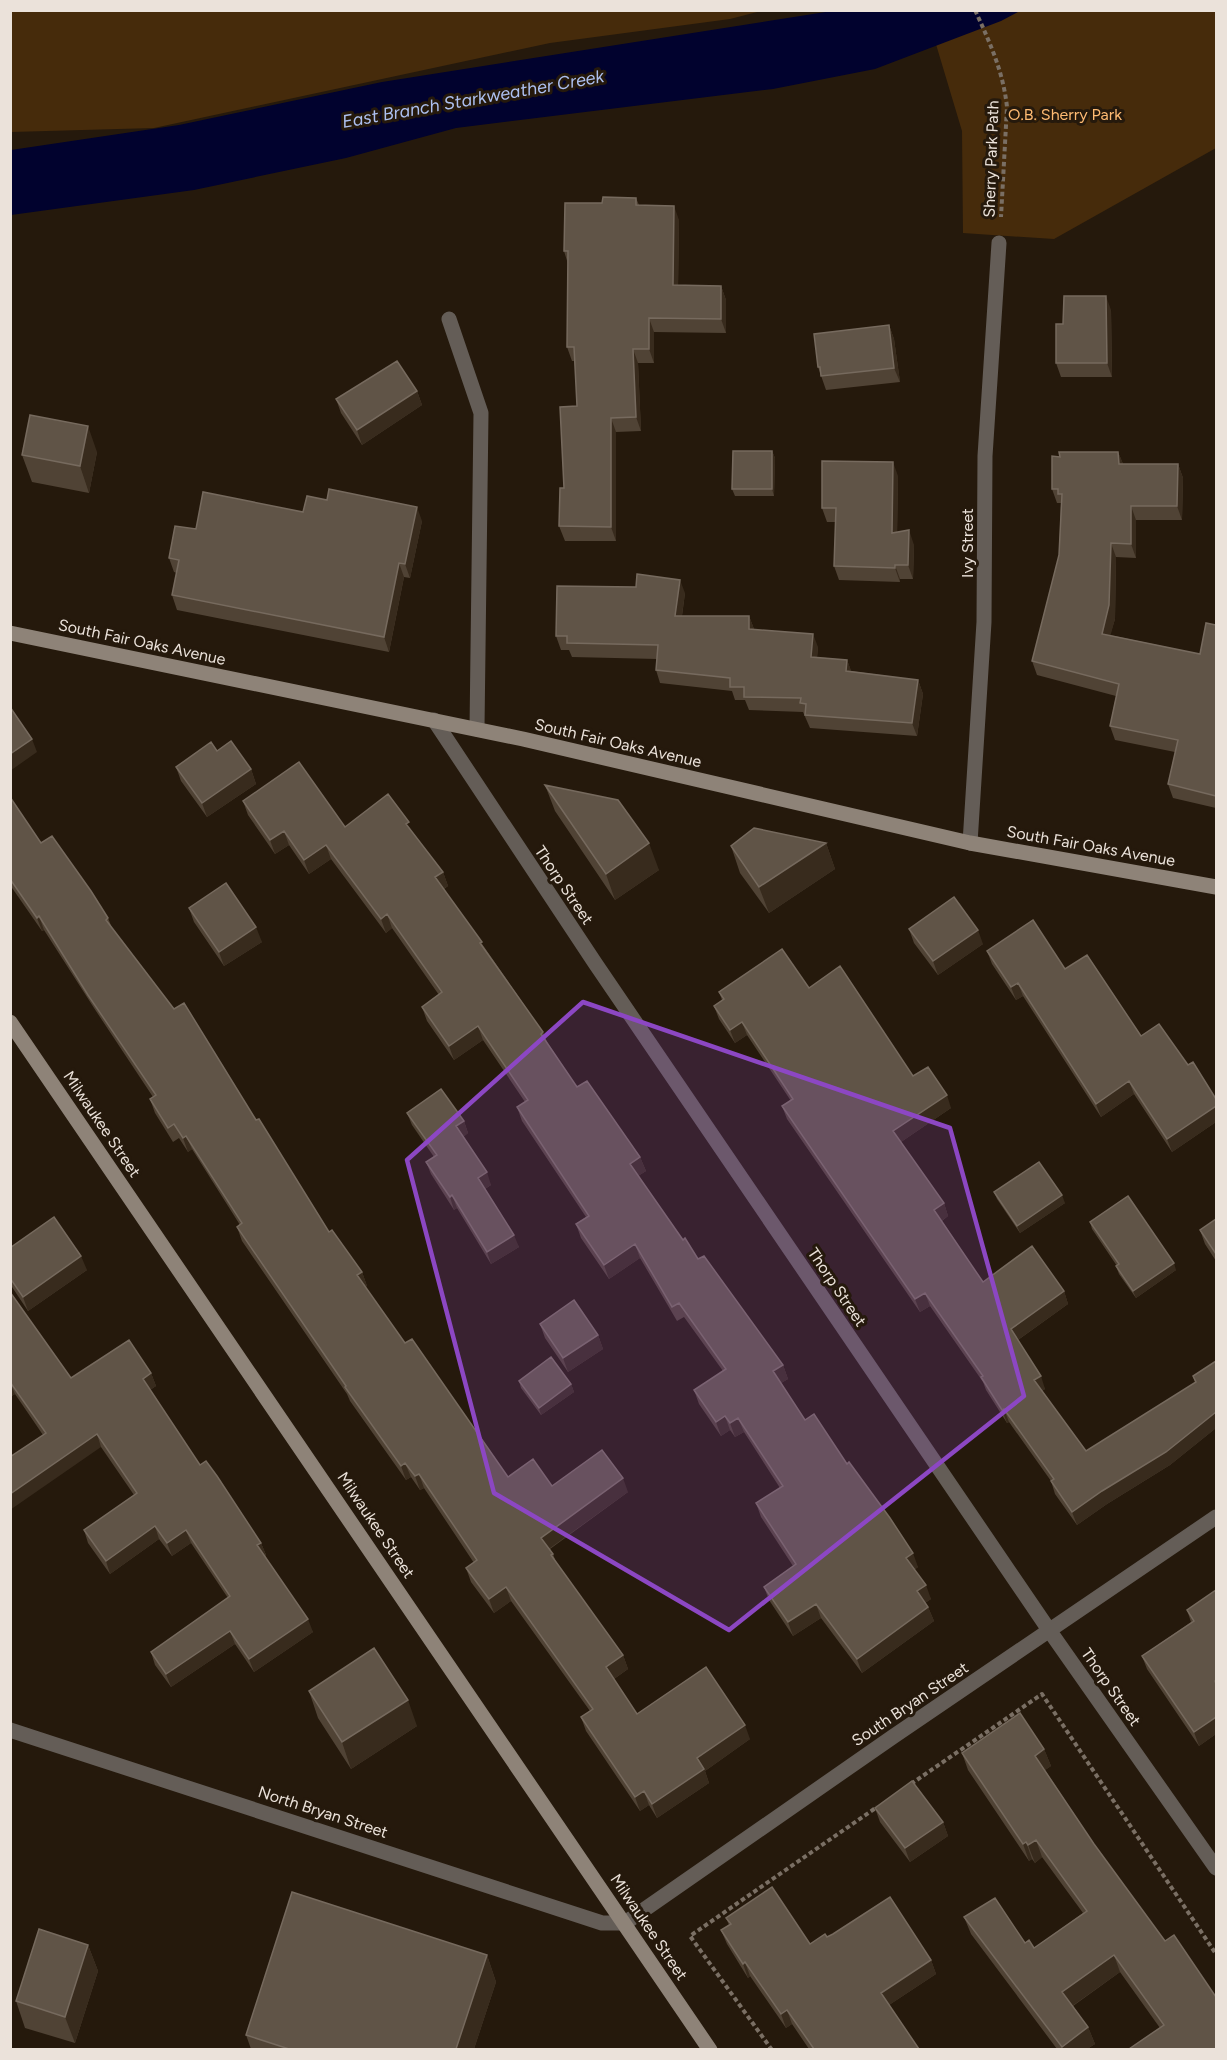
<svg xmlns="http://www.w3.org/2000/svg" width="1227" height="2060" font-family="Figtree,sans-serif">
<style>
.green{fill:#462b0b}
.water{fill:#01022e}
.lines{fill:none;stroke-linecap:round;stroke-linejoin:round}
.path{stroke:#7a6f64;stroke-width:4;stroke-dasharray:4.5 3;stroke-linecap:butt}
.street{stroke:#645d57;stroke-width:15}
.secondary{stroke:#8e8378;stroke-width:15}
.wall{fill:#504335}
.shaded-wall{fill:#382b1d}
.building{fill:#605447;stroke:#766a5e;stroke-width:1.5}
.marked{fill:#8c47c3;fill-opacity:0.2;stroke:#8c47c3;stroke-width:4.5;stroke-linejoin:round}
.labels{text-anchor:middle;dominant-baseline:central;stroke-width:6;stroke-linejoin:round;paint-order:stroke}
.park-label{font-size:16px;fill:#feba72;stroke:#25190c}
.street-label{font-size:16px;fill:#ebe2da;stroke:#25190c}
.water-label{font-size:18px;font-style:italic;fill:#adc0f0;stroke:#25190c}
</style>
<rect width="100%" height="100%" fill="#25190c"/>
<path class="green" d="M10,11L11,10L761,11L730,19L550,43L154,128L11,132Z
M926,11H1216V148L1054,239L963,233L962,131Z"/>
<path class="water" d="M832,11H1020L1001,21L875,69L773,89L456,128L346,158L194,190L11,215V150L179,125L382,82Z"/>
<g class="lines">
<path class="path" d="M975,10C990,43 1003,71 1007,107L1001,217
M911,1784L1042,1694L1216,1954
M772,2050L690,1936L877,1807"/>
<path class="street" d="M449,319L481,413L477,729
M434,720L595,963L1049,1630L1216,1868
M970,843L984,622L985,456L999,243
M10,1730L602,1923H625L894,1736L1216,1517"/>
<path class="secondary" d="M10,633L523,739L970,843L1216,887
M10,1022L710,2050"/>
</g>
<path class="wall" d="M636,198L639,205L679,220L678,285L721,286L726,300V333L654,332V363H638L641,431L616,432V541H565L559,526L564,488L577,406L575,361H572L567,347L568,264L564,251L602,203Z
M1111,310L1112,377H1061L1056,363Z
M889,325L894,339L900,382L826,390L818,367Z
M417,391L422,405L362,445L341,413L336,399Z
M772,451L775,458L774,496H735L732,489Z
M97,452L89,493L32,482L22,455Z
M1118,452L1123,464H1178L1183,478L1182,520H1136V558L1116,557L1115,619L1110,635L1200,654L1216,625V808L1173,798L1168,784L1175,752L1115,740L1110,726L1116,696L1037,675L1032,661L1059,555L1061,503H1057L1052,489L1060,457Z
M898,476L897,532L914,545L913,579H900V582L839,580L834,566L836,522H827L822,508Z
M303,512L422,521L410,578L404,577L389,652L177,610L172,595L177,573L174,572L169,558L196,529Z
M685,593L682,616H749L754,629L818,647L817,657L847,660L851,671L918,680L923,694L917,736L810,728L803,712L749,710L745,700H735L732,691L660,683L656,670L657,659L572,657L569,650H561L556,636Z
M217,751L251,769L256,784L207,817L181,781L176,767Z
M545,785L659,870L615,900L555,811Z
M10,797L41,843L108,918L112,928L256,1120L329,1232L362,1272L367,1286L365,1287L405,1343L508,1477L552,1486L628,1492L550,1549L553,1554L556,1562L623,1655L628,1669L614,1679L637,1714L750,1739L705,1771L709,1783L657,1818L649,1805L640,1811L586,1731L581,1717L590,1711L511,1601L494,1613L471,1582L466,1568L474,1563L424,1488L420,1490L411,1477L406,1480L350,1401L347,1394L242,1241L237,1227L240,1225L192,1149L188,1152L179,1138L173,1142L155,1113L150,1099L153,1097L94,1008L44,930L42,931L10,885Z
M243,801L345,827L412,832L443,872L448,886L444,889L543,1032L547,1042L577,1087L640,1157L646,1171L638,1176L683,1240L783,1365L788,1379L781,1383L805,1420L918,1567L914,1570L931,1599L925,1603L928,1607L934,1621L862,1673L821,1618L793,1636L769,1600L764,1587L793,1566L761,1517L756,1503L780,1488L744,1432L735,1437L730,1430L721,1436L699,1404L694,1390L723,1371L684,1317L677,1321L640,1258L609,1279L581,1238L576,1224L586,1217L522,1121L517,1107L525,1102L483,1040L454,1060L427,1021L422,1007L439,995L392,928L386,933L331,859L309,874L289,845L275,854L248,815Z
M826,843L835,869L769,913L740,873L731,846Z
M189,908L262,942L224,966L194,922Z
M909,929L983,944L938,975L914,943Z
M987,951L1065,969L1141,1036L1188,1065L1216,1099V1122L1172,1152L1134,1094L1101,1117L1023,996L1016,1000L992,964Z
M809,988L951,1108L901,1142L944,1203L948,1216L942,1221L983,1282L1064,1291L1068,1304L1018,1340L1045,1389L1042,1391L1086,1451L1195,1383L1193,1376L1216,1361V1428L1170,1465L1107,1504L1077,1525L1055,1494L1051,1481L1009,1422L1007,1423L986,1390L983,1382L930,1306L920,1312L787,1119L782,1106L791,1101L747,1035L735,1043L719,1019L714,1006L722,1000L719,992Z
M407,1113L464,1121L468,1133L463,1137L491,1185L485,1189L519,1247L491,1264L457,1208L454,1210L431,1174L426,1162L434,1157L412,1125Z
M994,1192L1065,1203L1020,1233L997,1199Z
M1216,1219V1261L1205,1244L1200,1230Z
M1090,1222L1176,1270L1136,1298L1119,1274L1116,1266H1117L1092,1229Z
M10,1248L87,1270L28,1311L10,1284Z
M10,1292L71,1378L151,1373L156,1386L150,1390L200,1465L261,1543L266,1555L265,1556L313,1632L254,1672L235,1644L171,1687L155,1665L151,1652L228,1598L191,1543L172,1556L159,1539L110,1574L88,1543L84,1530L134,1495L101,1447L43,1435L15,1394L10,1397Z
M540,1324L598,1335L603,1349L568,1372L545,1338Z
M519,1381L571,1384L574,1392L541,1415L521,1388Z
M1216,1590V1734L1199,1746L1147,1669L1142,1656L1191,1622L1187,1610Z
M309,1691L417,1726L351,1769L318,1718Z
M1044,1749L1051,1766L1045,1770L1094,1844L1165,1941L1216,1997L1160,2028L1120,1972L1073,2006L1088,2027L1095,2044L1087,2049H1057L971,1934L964,1917L1025,1943L1034,1948L1083,1913L1042,1857L1035,1863L1032,1859L1029,1861L968,1770L962,1753Z
M875,1808L943,1822L948,1836L910,1862L880,1822Z
M726,1918L810,1944L827,1937L931,1960L936,1974L889,2005L919,2049H809L792,2024L786,2028L750,1976L748,1978L727,1944L721,1930L729,1925Z
M88,1945L98,1971L75,2043L25,2028L16,2001Z
M487,1955L496,1982L474,2049H251L246,2035Z"/>
<path class="shaded-wall" d="M674,206L679,220L678,299L673,285Z
M721,286L726,300V333L721,319Z
M1106,296L1111,310L1112,377L1107,363Z
M649,318L654,332V363L649,349Z
M889,325L894,339L900,382L894,368Z
M633,349L638,363L641,431L636,417Z
M417,391L422,405L362,445L357,430Z
M611,418L616,432V541L611,527Z
M88,426L97,452L89,493L80,466Z
M772,451L775,458L774,496L772,489Z
M1118,452L1124,466L1119,464Z
M893,462L898,476L897,548L892,533Z
M1178,464L1183,478L1182,520L1177,506Z
M1131,506L1136,520V558L1131,544Z
M417,507L422,521L410,578L405,564Z
M909,530L914,545L913,579L908,565Z
M1111,543L1116,557L1115,619L1107,648L1102,634Z
M399,563L404,577L389,652L384,637Z
M895,565L900,579V582L895,568Z
M680,580L685,593L680,629L675,616Z
M749,616L754,629H749Z
M813,634L818,647L816,670L811,657Z
M847,660L852,673L846,671Z
M918,680L923,694L917,736L912,723Z
M32,739L37,752L10,771V754Z
M251,769L256,784L207,817L202,803Z
M284,831L289,845L275,854L270,840Z
M649,843L659,870L615,900L606,874Z
M826,843L835,869L769,913L759,887Z
M326,845L331,859L309,874L304,860Z
M443,872L448,886L440,891L435,877Z
M387,914L392,928L386,933L381,919Z
M39,916L44,930L42,931L37,918Z
M256,927L262,942L224,966L219,952Z
M978,930L983,944L938,975L933,961Z
M1018,983L1023,996L1016,1000L1011,987Z
M742,1022L747,1035L735,1043L730,1030Z
M478,1026L483,1040L454,1060L449,1046Z
M1129,1081L1134,1094L1101,1117L1096,1104Z
M947,1095L951,1108L898,1144L893,1131Z
M1216,1106V1122L1172,1152L1167,1139Z
M464,1121L468,1133L461,1139L456,1126Z
M186,1136L192,1149L188,1152L183,1138Z
M640,1157L646,1171L635,1178L630,1164Z
M487,1172L491,1185L483,1190L478,1178Z
M452,1195L457,1208L454,1210L450,1197Z
M1062,1195L1065,1203L1020,1233L1017,1226Z
M944,1203L948,1216L939,1223L934,1210Z
M514,1235L519,1247L491,1264L487,1252Z
M635,1244L640,1258L609,1279L604,1265Z
M81,1256L87,1270L28,1311L23,1297Z
M1174,1263L1176,1270L1136,1298L1133,1291Z
M362,1272L367,1286L362,1289L357,1275Z
M1064,1291L1068,1304L1015,1342L1011,1329Z
M925,1293L930,1306L920,1312L915,1299Z
M598,1335L603,1349L568,1372L563,1358Z
M783,1365L788,1379L778,1385L773,1371Z
M151,1373L156,1386L147,1392L143,1379Z
M1041,1376L1045,1389L1039,1393L1034,1380Z
M10,1383L15,1394L10,1397Z
M571,1384L574,1392L541,1415L539,1408Z
M1004,1409L1009,1422L1007,1423L1002,1410Z
M1216,1412V1428L1170,1465L1107,1504L1077,1525L1072,1512Z
M725,1416L730,1430L721,1436L716,1422Z
M738,1418L744,1432L735,1437L730,1423Z
M97,1434L101,1447L10,1510V1494Z
M405,1463L411,1477L406,1480L401,1466Z
M419,1474L424,1488L420,1490L415,1476Z
M623,1478L628,1492L546,1551L541,1538Z
M155,1526L159,1539L110,1574L106,1561Z
M186,1530L191,1543L172,1556L167,1543Z
M261,1543L266,1555L262,1558L257,1545Z
M913,1553L918,1567L911,1572L906,1558Z
M926,1585L931,1599L922,1605L917,1591Z
M506,1587L511,1601L494,1613L489,1599Z
M816,1604L821,1618L793,1636L788,1622Z
M928,1607L934,1621L862,1673L857,1659Z
M308,1619L313,1632L254,1672L249,1659Z
M230,1631L235,1644L171,1687L166,1674Z
M623,1655L628,1669L611,1681L606,1667Z
M408,1700L417,1726L351,1769L342,1742Z
M1216,1717V1734L1199,1746L1194,1732Z
M745,1725L750,1739L705,1771L709,1783L657,1818L652,1804L697,1758Z
M1044,1749L1051,1766L1041,1773L1035,1756Z
M644,1791L649,1805L640,1811L635,1797Z
M943,1822L948,1836L910,1862L905,1848Z
M1036,1840L1042,1857L1035,1863L1028,1845Z
M1026,1842L1032,1859L1029,1861L1023,1844Z
M88,1945L98,1971L75,2043L65,2017Z
M487,1955L496,1982L474,2049H456Z
M1114,1955L1120,1972L1068,2009L1062,1992Z
M931,1960L936,1974L886,2007L881,1993Z
M745,1962L750,1976L748,1978L743,1964Z
M787,2010L792,2024L786,2028L781,2014Z
M1088,2027L1095,2044L1087,2049H1063L1062,2047Z"/>
<path class="building" d="M603,197L636,198V205L674,206L673,285L721,286V319L649,318V349H633L636,417L611,418V527L559,526L560,488H564L560,407L577,406L574,347H567L568,251H564L565,203H602Z
M1064,296H1106L1107,363H1056V324H1063Z
M889,325L894,368L821,376L820,367H818L814,334Z
M397,361L417,391L357,430L336,399Z
M30,415L88,426L80,466L22,455Z
M733,451H772V489H732Z
M1059,452H1118L1119,464H1178L1177,506H1131V544L1111,543L1109,605L1102,634L1200,654L1206,623L1216,625V796L1168,784L1178,740L1110,726L1119,684L1032,661L1059,555L1062,494H1058V489H1052V456L1060,457Z
M822,461L893,462L892,533L909,530L908,565H895V568L834,566L836,508H822Z
M329,489L417,507L405,564L399,563L384,637L172,595L179,560L169,558L175,526L196,529L203,492L303,512L307,496L327,500Z
M637,574L680,580L675,616H749V629L813,634L811,657L847,660L846,671L918,680L912,723L805,715L806,704L800,703L801,698L744,697V687H730V678L656,670L658,645L567,643V636H556L557,586L636,587Z
M10,707L32,739L10,754Z
M231,741L251,769L202,803L176,767L211,742L217,751Z
M299,762L345,827L388,794L409,822L406,824L443,872L435,877L482,942L480,943L543,1032L541,1034L577,1087L587,1081L640,1157L630,1164L683,1240L685,1238L698,1259L704,1256L783,1365L773,1371L805,1420L814,1414L847,1464L849,1462L890,1518L913,1553L906,1558L926,1585L917,1591L928,1607L857,1659L816,1604L788,1622L764,1587L796,1564L756,1503L783,1486L738,1418L730,1423L725,1416L716,1422L694,1390L726,1369L679,1303L672,1307L635,1244L604,1265L576,1224L589,1216L517,1107L528,1100L478,1026L449,1046L422,1007L442,992L387,914L381,919L326,845L304,860L284,831L270,840L243,801Z
M545,785L618,800L649,843L606,874Z
M10,797L41,843L52,836L91,891L108,918L106,920L174,1009L184,1003L256,1120L259,1119L329,1232L332,1230L362,1272L357,1275L405,1343L412,1339L508,1477L533,1459L552,1486L602,1450L623,1478L541,1538L553,1554L551,1555L623,1655L606,1667L637,1714L706,1667L745,1725L697,1758L704,1769L652,1804L644,1791L635,1797L581,1717L593,1709L506,1587L489,1599L466,1568L477,1560L419,1474L415,1476L405,1463L401,1466L345,1387L346,1386L237,1227L242,1223L186,1136L183,1138L174,1124L168,1128L150,1099L156,1095L88,995L39,916L37,918L10,879Z
M754,828L826,843L759,887L731,846Z
M226,883L256,927L219,952L189,908Z
M954,897L978,930L933,961L909,929Z
M1033,920L1065,969L1087,955L1141,1036L1159,1024L1188,1065L1193,1062L1216,1099V1106L1167,1139L1129,1081L1096,1104L1018,983L1011,987L987,951Z
M782,949L809,988L840,966L913,1076L928,1067L947,1095L893,1131L944,1203L934,1210L983,1282L1032,1246L1064,1291L1011,1329L1041,1376L1034,1380L1086,1451L1196,1382L1193,1376L1216,1361V1412L1166,1452L1102,1491L1072,1512L1051,1481L1054,1479L1004,1409L1002,1410L981,1377L983,1376L925,1293L915,1299L782,1106L793,1099L742,1022L730,1030L714,1006L724,999L719,992Z
M441,1089L464,1121L456,1126L487,1172L478,1178L514,1235L487,1252L452,1195L450,1197L426,1162L437,1155L407,1113Z
M1039,1162L1062,1195L1017,1226L994,1192Z
M1128,1196L1174,1263L1133,1291L1116,1266L1119,1264L1090,1222Z
M54,1217L81,1256L23,1297L10,1278V1248Z
M1216,1219V1254L1200,1230Z
M10,1292L71,1378L129,1340L151,1373L143,1379L200,1465L206,1461L217,1476L261,1543L257,1545L308,1619L249,1659L230,1631L166,1674L151,1652L230,1596L186,1530L167,1543L155,1526L106,1561L84,1530L137,1493L97,1434L10,1494V1457L46,1433L10,1382Z
M574,1300L598,1335L563,1358L540,1324Z
M551,1357L571,1384L539,1408L519,1381Z
M1216,1590V1680L1215,1681L1216,1684V1717L1194,1732L1142,1656L1194,1621L1187,1610Z
M374,1648L408,1700L342,1742L309,1691Z
M1020,1713L1044,1749L1035,1756L1094,1844L1165,1941L1174,1935L1216,1997V2049H1129L1164,2025L1114,1955L1062,1992L1088,2027L1062,2047L964,1917L995,1898L1025,1943L1029,1940L1034,1948L1087,1911L1036,1840L1028,1845L1026,1842L1023,1844L962,1753Z
M912,1781L943,1822L905,1848L875,1808Z
M772,1887L810,1944L825,1934L827,1937L833,1934L890,1897L931,1960L881,1993L919,2049H814L787,2010L781,2014L745,1962L743,1964L721,1930L731,1924L726,1918Z
M292,1892L487,1955L456,2049H289L246,2035Z
M39,1929L88,1945L65,2017L16,2001Z"/>
<path class="marked" d="M583,1002L950,1128L1024,1396L729,1630L494,1493L407,1160Z"/>
<g class="labels">
<g class="park-label">
<text x="1065" y="114">O.B. Sherry Park</text>
</g>
<g class="street-label">
<text transform="translate(991 159) rotate(-88)">Sherry Park Path</text>
<text transform="translate(967 543) rotate(-90)">Ivy Street</text>
<text transform="translate(142 642) rotate(12)">South Fair Oaks Avenue</text>
<text transform="translate(618 743) rotate(13)">South Fair Oaks Avenue</text>
<text transform="translate(1091 846) rotate(10)">South Fair Oaks Avenue</text>
<text transform="translate(564 885) rotate(56)">Thorp Street</text>
<text transform="translate(102 1124) rotate(56)">Milwaukee Street</text>
<text transform="translate(837 1287) rotate(56)">Thorp Street</text>
<text transform="translate(376 1525) rotate(56)">Milwaukee Street</text>
<text transform="translate(1111 1687) rotate(55)">Thorp Street</text>
<text transform="translate(910 1704) rotate(-34)">South Bryan Street</text>
<text transform="translate(323 1812) rotate(18)">North Bryan Street</text>
<text transform="translate(649 1927) rotate(56)">Milwaukee Street</text>
</g>
<g class="water-label">
<text transform="translate(473 99) rotate(-10)">East Branch Starkweather Creek</text>
</g>
</g>
<rect width="1227" height="2060" fill="none" stroke="#ebe2da" stroke-width="24"/>
</svg>
